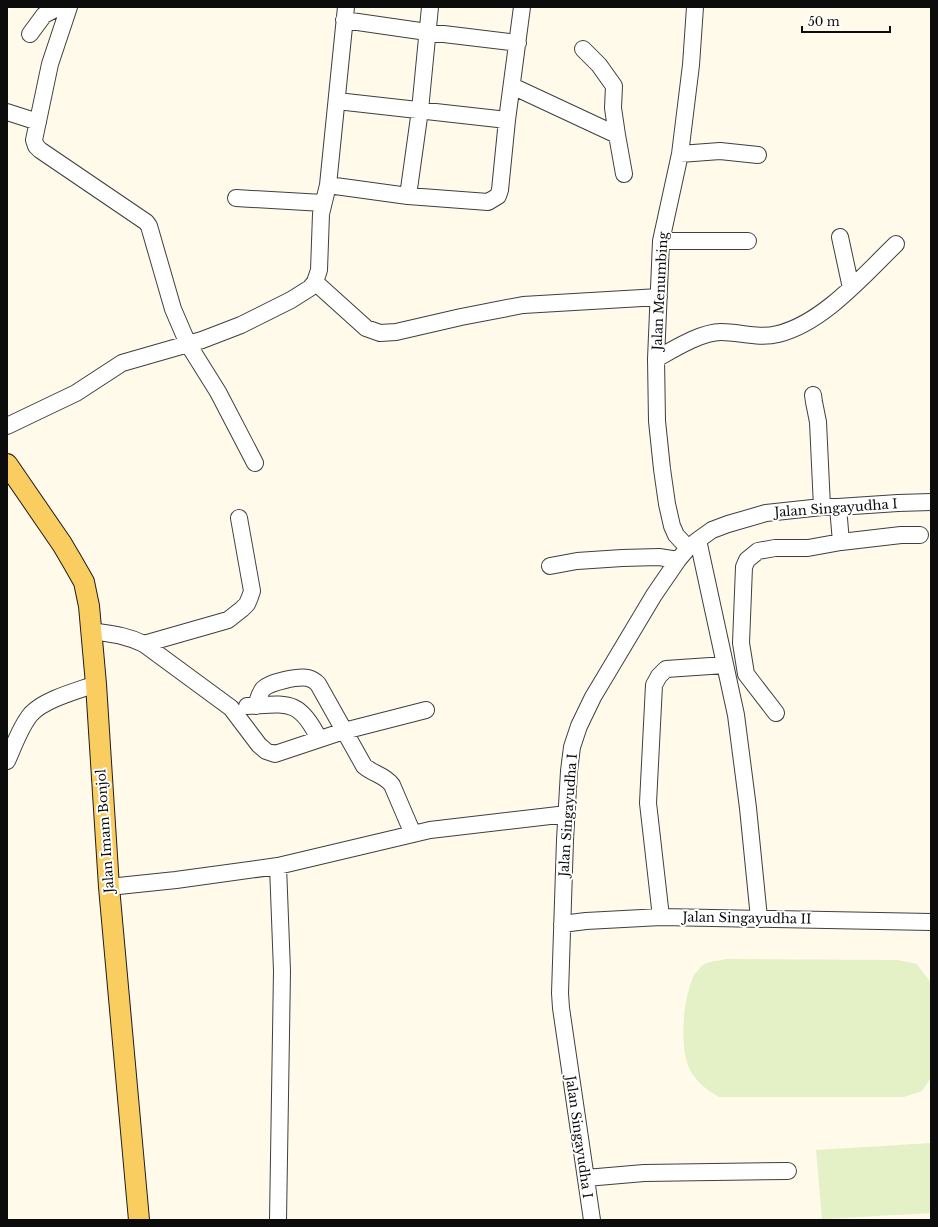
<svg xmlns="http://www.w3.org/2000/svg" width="938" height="1227" font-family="'Libre Baskerville',serif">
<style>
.pitch{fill:#e4f0c6}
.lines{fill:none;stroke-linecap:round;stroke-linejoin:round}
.minor-casing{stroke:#3f3f3f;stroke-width:18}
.major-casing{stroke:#1d1d1d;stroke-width:22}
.minor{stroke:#fff;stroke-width:16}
.major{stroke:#facd60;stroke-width:20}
.labels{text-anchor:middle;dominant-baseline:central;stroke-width:4;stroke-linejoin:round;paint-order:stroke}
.street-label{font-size:13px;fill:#0c0c0c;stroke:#fff}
</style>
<rect width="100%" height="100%" fill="#fffaea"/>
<path class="pitch" d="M726,959L898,960L917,964L931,983V1078L922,1091L904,1097H719C707,1090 696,1082 690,1070C679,1048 683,1002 692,980C693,975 699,969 703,965C708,961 720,961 726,959Z
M931,1143V1213L822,1219L816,1150Z"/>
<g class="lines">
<g class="minor-casing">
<path id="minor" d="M69,7L50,64L34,140L36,146L40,150L146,222L149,226L173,309L188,344L218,392L255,463
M344,20L427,32L518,43
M30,34L44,15L59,7
M583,49L599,65L614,86L613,108L617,135
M512,86L617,135L624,174
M337,101L507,120
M7,112L38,122
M680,154L720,151L758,155
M328,185L346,7
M408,196L420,110L430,7
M236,198L323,203
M840,237L851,288
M661,241H748
M315,282L366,328L380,333L396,332L461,317L523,305L659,297
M656,359C674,349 701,332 721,332C740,332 759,339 778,334C823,323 864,275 896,244
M813,395L814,402L818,422L822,507
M7,426L76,393L122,363L202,340L241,325L291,300L310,288L315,282L319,270L321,214L328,185L408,196L488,202L498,196L500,190L507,120L522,7
M698,540L736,715L748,808L759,918
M841,542L901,535H920
M688,548L676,535L672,526L667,504L662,469L657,421L656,359L661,241L680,154L691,65L695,7
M550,566L577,561L622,558L659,557L678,560
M92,631C111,634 126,635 144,644L231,708L259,745L266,751L275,754L344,731L426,710
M144,644L228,620L242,609L247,604L250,597L252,591L239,518
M247,706C287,704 299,698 319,739
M256,706C258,700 259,694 263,689C270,682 298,676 308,678C312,679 315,681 318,684L364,766C373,774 385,775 392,785L413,834
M776,713L746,674L741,643L744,567L747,560L758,551L775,548H808L841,542L838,507
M7,761C14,746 20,727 31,714C45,699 77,691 96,684
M278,866L282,971L278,1220
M109,887L176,880L278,866L430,830L567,814
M661,917L648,803L654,685L659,676L666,669L725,665
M562,924L586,921L661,917L931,922
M586,1178L644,1173L788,1171
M592,1220L561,1008L560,993L565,840L569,771L572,747L579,726L593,697L654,595L678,560L688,548L698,540L712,530L728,524L766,513L822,507H838L898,503L931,502"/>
</g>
<g class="major-casing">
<path id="major" d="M7,464L62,544L72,561L84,582L89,606L96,684L109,887L139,1220"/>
</g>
<use href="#minor" class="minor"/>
<use href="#major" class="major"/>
</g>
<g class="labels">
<g class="street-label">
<text transform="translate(660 291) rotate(-87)">Jalan Menumbing</text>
<text transform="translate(836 508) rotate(-4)">Jalan Singayudha I</text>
<text transform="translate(568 815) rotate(-86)">Jalan Singayudha I</text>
<text transform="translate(105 831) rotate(-94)">Jalan Imam Bonjol</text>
<text transform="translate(747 918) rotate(1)">Jalan Singayudha II</text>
<text transform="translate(579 1137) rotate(82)">Jalan Singayudha I</text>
</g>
</g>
<rect width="938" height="1227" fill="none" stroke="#0c0c0c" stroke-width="16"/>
<path d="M802 26v6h88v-6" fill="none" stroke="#0c0c0c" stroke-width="2"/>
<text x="808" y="26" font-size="12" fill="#0c0c0c" stroke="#ffffff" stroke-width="3" paint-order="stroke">50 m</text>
</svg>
